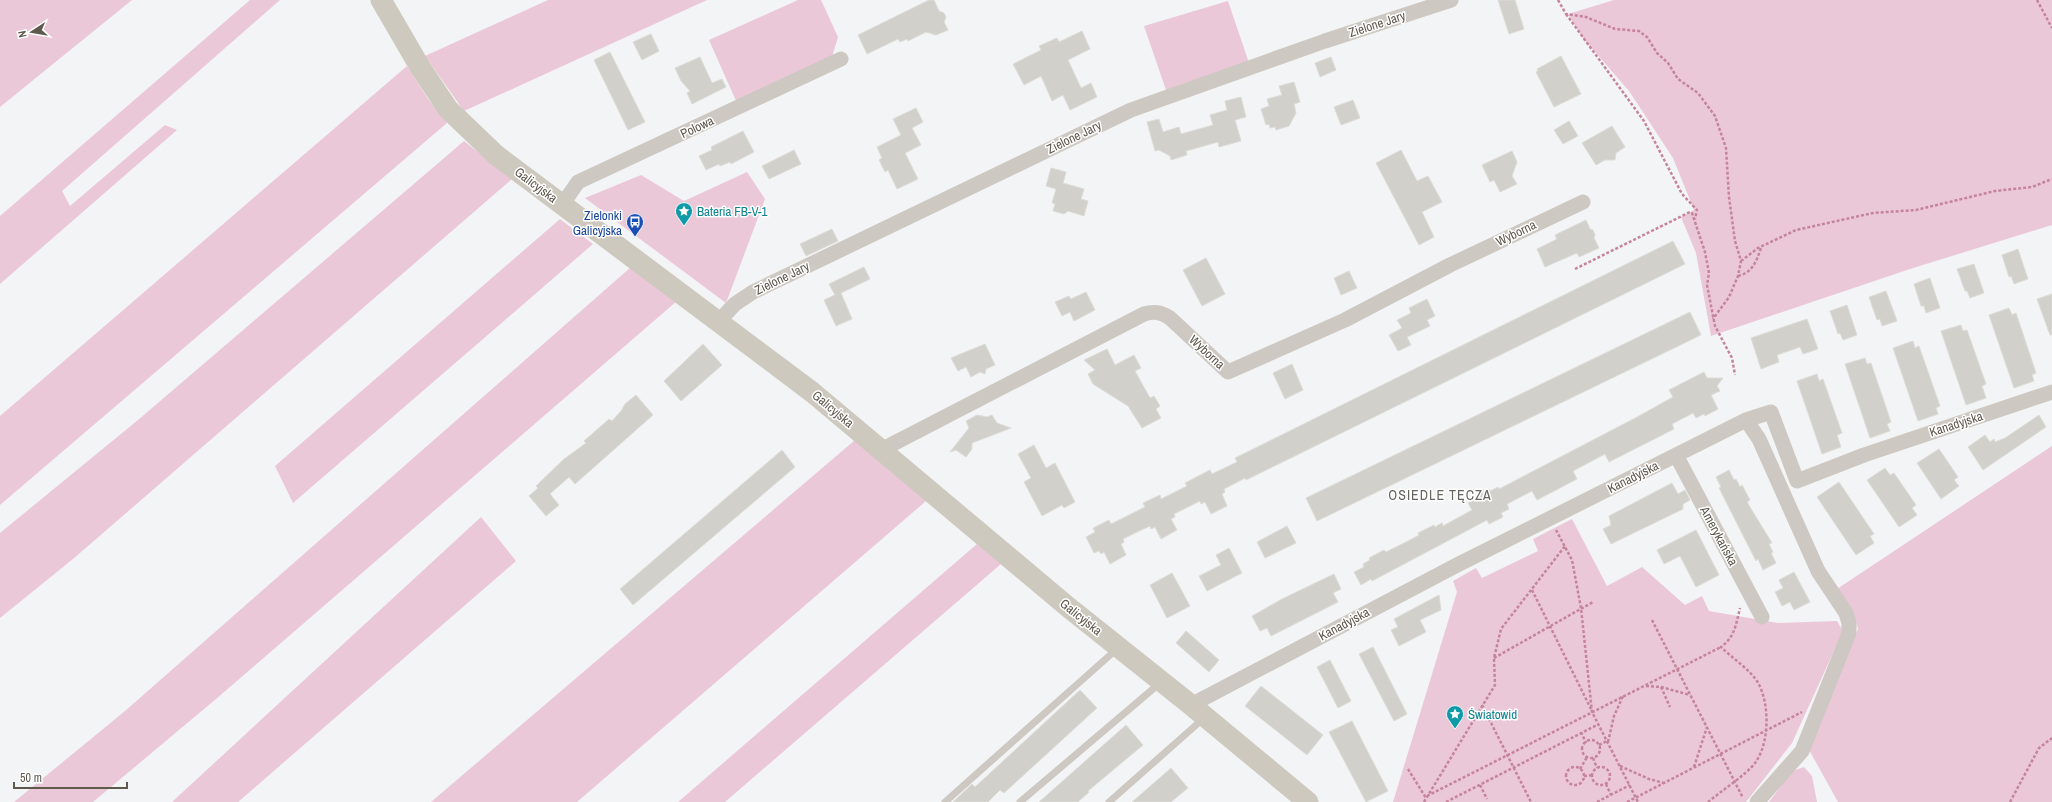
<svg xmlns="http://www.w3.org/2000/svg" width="2052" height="802" font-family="'Archivo Narrow',sans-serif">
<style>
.green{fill:#ebc8d8}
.building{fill:#d1d0ca;stroke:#dddcd8}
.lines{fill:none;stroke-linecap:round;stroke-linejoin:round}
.path{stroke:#c5849a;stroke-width:2.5;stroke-dasharray:3 2;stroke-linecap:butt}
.lane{stroke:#cdc8c1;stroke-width:7}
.street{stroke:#cdc8c1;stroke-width:15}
.secondary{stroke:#cec9be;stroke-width:21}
.labels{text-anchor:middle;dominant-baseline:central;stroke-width:3;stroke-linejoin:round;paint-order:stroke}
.street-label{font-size:13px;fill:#5e584d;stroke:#fff}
.culture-label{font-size:13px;fill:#0d838f;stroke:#fff;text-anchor:start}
.transit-label{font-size:13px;fill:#164399;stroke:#fff;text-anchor:end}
.neighbourhood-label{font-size:14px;letter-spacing:1px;fill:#676560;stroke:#fff}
</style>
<rect width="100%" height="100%" fill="#f3f4f5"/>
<path class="green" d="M0,0H132L0,107Z
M250,0H280L62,191L70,206L165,125L177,130L0,284V216Z
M548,0H707L464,111L425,56Z
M798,0H821L838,37L831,60L737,103L709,40Z
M1614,0H2052V225L1910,269L1711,336L1696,253L1681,217L1694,210L1673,158L1629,91L1582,37L1568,14Z
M1228,1L1249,63L1167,93L1144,26Z
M407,66L428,99L447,123L0,505V416Z
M464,141L512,179L73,559L0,618V533L138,420Z
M747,172L765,199L726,303L585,198L641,175L684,201Z
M560,219L593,244L293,503L275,466Z
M631,267L677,301L216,699L93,802H14L125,711Z
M855,440L926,501L577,802H431Z
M2052,446V802H1838L1808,748L1858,629L1854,615L1837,589Z
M481,517L516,561L238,802H172Z
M1572,519L1607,586L1642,567L1685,605L1702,596L1709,611L1778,623L1837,621L1843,631L1792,743L1746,802H1393L1457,592L1453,581L1476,568L1482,578L1538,551L1533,539Z
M977,544L1001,564L725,802H678Z
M1804,767L1812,776L1817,802H1769L1792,771Z"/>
<path class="building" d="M929,0H934L939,11L944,13L946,17L944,22L948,30L936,35L926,32L908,41L907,39L900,42L898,39L867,54L858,35Z
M1498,0H1515L1524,29L1509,34Z
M1082,31L1090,49L1068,60L1081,88L1091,83L1097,97L1070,110L1063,95L1052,101L1041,76L1024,85L1013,64L1041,50L1039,46L1057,38L1059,42Z
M651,34L659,51L642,60L633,42Z
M610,52L645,122L628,130L594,60Z
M1561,56L1581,94L1554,107L1536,72L1538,71L1537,69Z
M700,57L712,83L722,79L726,87L692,104L687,93L690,91L681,81L675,68Z
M1331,57L1336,70L1320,77L1315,63Z
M1294,82L1300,102L1294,104L1296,113L1289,126L1276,130L1275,127L1270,128L1269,124L1266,125L1261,109L1269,106L1267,99L1282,95L1279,86Z
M1241,97L1246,117L1235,120L1241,141L1219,147L1218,142L1186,151L1187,155L1171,160L1170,156L1159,150L1155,151L1147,122L1159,119L1163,132L1179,127L1181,134L1213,125L1210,115L1227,110L1225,101Z
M1353,100L1360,118L1341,125L1334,107Z
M916,108L923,122L912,128L921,145L905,153L918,179L897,189L888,170L885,172L879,160L882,158L877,147L901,135L893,119Z
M1569,121L1578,136L1563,144L1554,130Z
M1612,126L1625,147L1616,153L1615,160H1605L1596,165L1582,143Z
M743,131L754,152L731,164L730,162L720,166L719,164L706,170L699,156L712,150L711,147Z
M794,150L801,164L769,179L762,166Z
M1401,150L1417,181L1428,176L1442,202L1422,212L1434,237L1419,245L1376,163Z
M1512,151L1517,162L1512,176L1517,184L1500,192L1494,180L1490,182L1482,165Z
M1051,168L1066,172L1063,183L1084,189L1081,199L1088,201L1084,216L1068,211L1064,214L1053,211L1055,204L1052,203L1056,189L1046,186Z
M1586,220L1590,229L1593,230L1595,235L1594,238L1599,248L1579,257L1577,253L1545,267L1537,249L1557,239L1555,235Z
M832,229L838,241L806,256L800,244Z
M1673,241L1685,264L1246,480L1245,478L1224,489L1225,492L1222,494L1227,506L1211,514L1205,502L1201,504L1200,501L1174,514L1175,517L1171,519L1177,530L1161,539L1155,527L1151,529L1150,526L1137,532L1123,539L1124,542L1121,544L1126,555L1110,564L1104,552L1101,554L1099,551L1094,553L1086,537L1095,532L1093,528L1109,520L1111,524L1145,507L1143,503L1160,495L1161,499L1187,486L1185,483L1210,470L1212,474L1237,462L1235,458Z
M2018,249L2028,279L2014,284L2011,276L2009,277L2002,255Z
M1206,258L1225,294L1202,306L1183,270Z
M1974,264L1984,293L1970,298L1967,291H1965L1957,269Z
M864,267L870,279L841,293L852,319L836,326L824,300L835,295L829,284Z
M1349,271L1357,288L1341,295L1334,278Z
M1930,278L1940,308L1926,313L1924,306H1921L1914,284Z
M1886,291L1897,321L1882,326L1880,319L1877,320L1869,297Z
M1086,292L1095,310L1074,321L1070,312L1062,316L1055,302L1069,296L1071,299Z
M2052,294V335H2050L2037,299Z
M1427,299L1435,316L1427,320L1430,326L1407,337L1411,345L1398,351L1389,335L1402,328L1397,320L1411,313L1409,308Z
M1847,305L1857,335L1843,340L1840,333L1838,334L1830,311Z
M2009,308L2012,315L2016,313L2036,373L2032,375L2034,381L2014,388L1989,315Z
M1690,312L1701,335L1317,521L1306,498Z
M1807,319L1818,349L1803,354L1800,347L1777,355L1779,362L1761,369L1751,338Z
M1961,325L1963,331L1967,330L1986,384L1982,386L1986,398L1966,405L1941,331Z
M1913,341L1915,348L1919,346L1940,406L1936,408L1938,414L1918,421L1893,348Z
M703,344L722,365L681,401L664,381Z
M985,344L995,365L986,369L985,374L980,372L971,377L966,367L958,371L951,358Z
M1107,349L1115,365L1134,355L1141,368L1135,371L1150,398L1154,396L1160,406L1156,409L1161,418L1142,428L1128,406L1093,384L1088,374L1095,370L1084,360Z
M1865,358L1867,364L1871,363L1891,422L1887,424L1890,431L1870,438L1845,364Z
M1292,364L1303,390L1285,399L1273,373Z
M1704,372L1707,378H1723L1717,386L1720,391L1711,395L1718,409L1705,416L1704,414L1696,418L1693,413L1672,424L1674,429L1609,462L1605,454L1573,471L1577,479L1537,500L1532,491L1507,504L1509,509L1501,513L1503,517L1489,524L1487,520L1372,581L1371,579L1361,585L1354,572L1364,567L1363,564L1370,560L1369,558L1384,550L1386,552L1412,539L1419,535L1418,533L1434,525L1435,527L1442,523L1443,526L1472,510L1468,503L1476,499L1475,497L1489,489L1490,491L1498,487L1499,489L1639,416L1673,397L1669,390Z
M1817,374L1819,381L1823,379L1842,433L1837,435L1841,447L1822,454L1797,381Z
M636,395L653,415L575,484L569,477L550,494L559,505L546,516L529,496L538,488L536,486L564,459L586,443L584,441L609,419L612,421L621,411L625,404Z
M977,415L987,417L992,415L997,423L1011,428L972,443V449L966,457L956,450L950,452L969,428L966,421Z
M2039,415L2046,427L1983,470L1968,447L1985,435L1990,442L1994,439L1995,442L2005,438Z
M1034,445L1046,468L1055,463L1075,502L1064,508L1062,505L1042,516L1024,482L1031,478L1018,454Z
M1939,449L1958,477L1954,480L1959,486L1941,499L1917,463Z
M782,450L795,467L633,605L620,589Z
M1885,468L1890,475L1894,473L1916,505L1912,508L1917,515L1899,527L1867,480Z
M1729,470L1734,480L1736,479L1740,487L1742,485L1750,500L1747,502L1753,512L1772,543L1769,544L1773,552L1771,553L1776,563L1763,570L1758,559L1756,561L1719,488L1721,487L1716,477Z
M1839,482L1874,534L1870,536L1874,543L1856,555L1817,497Z
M1672,483L1678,494L1685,490L1690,500L1683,504V509L1611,544L1603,529L1611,525L1609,516Z
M1287,526L1296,543L1265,558L1257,542Z
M1696,530L1719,575L1696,587L1680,556L1664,564L1657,550Z
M1229,548L1242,573L1207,591L1199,576L1221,565L1216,555Z
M1794,572L1810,602L1794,610L1790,602L1782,606L1775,592L1783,588L1779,580Z
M1172,573L1190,606L1167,618L1150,585Z
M1334,574L1341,589L1333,593L1338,602L1271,636L1267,628L1260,631L1252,616L1282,599Z
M1439,595L1441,610L1420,620L1426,632L1399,646L1391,630L1398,627L1394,619Z
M1186,631L1219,660L1209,672L1176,643Z
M1373,647L1407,714L1394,721L1359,654Z
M1330,660L1351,701L1338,708L1317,667Z
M1261,686L1323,735L1307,755L1245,706Z
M1080,690L1097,708L1004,793L1000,790L988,802H953L972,784L975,787Z
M1352,721L1388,791L1366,802L1329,732Z
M1126,725L1143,745L1088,791L1089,792L1078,802H1039Z
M1171,768L1188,788L1171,802H1132Z"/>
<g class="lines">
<path class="path" d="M1558,0L1566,14L1586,17L1615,29L1639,31L1647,37L1657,53L1668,63L1678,79L1698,93L1715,116L1726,148L1729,197L1735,241L1741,261L1738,276L1729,297L1713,319
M2037,0L2052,28
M1566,14L1644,121L1682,194L1697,210L1695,219
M1741,261L1758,248L1796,230L1873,213L1916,210L1995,191L2032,187L2052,179
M1575,269L1690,212L1692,213L1705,252L1709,273L1707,285L1715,326L1732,358L1735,375
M1738,276C1753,272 1756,262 1761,248
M1556,530L1572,560L1581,608L1592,712L1638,802
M1532,590L1591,709
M1652,620L1743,798
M1494,658L1593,602
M1646,686L1661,687L1690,695
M1661,687L1670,707
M1482,705L1531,802
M1581,732L1586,743
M1582 749a9 9 0 1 1 18 0a9 9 0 1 1-18 0Z
M1608,742L1614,716L1623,696
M1599,745L1607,741
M1593,758L1597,768
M1620,766L1649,779L1664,783
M1694,767L1707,727
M1592 776a9 9 0 1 1 18 0a9 9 0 1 1-18 0Z
M1566 776a9 9 0 1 1 18 0a9 9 0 1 1-18 0Z
M1408,769L1426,798
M1580,769L1587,757
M1584,776L1593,775
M1606,784L1611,795
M1480,785L1487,799
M1427,796L1721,647
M1424,802L1495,685L1494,658L1501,629L1565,546
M1446,802L1599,724
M1597,802L1630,785
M1627,802L1802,712
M1708,802C1720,792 1747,774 1755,763C1770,743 1770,702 1757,681C1748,668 1732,658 1721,647C1735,637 1736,624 1740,608
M2010,802L2039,748L2052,738"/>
<path class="lane" d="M945,802L1118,648
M1020,802L1160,683
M1109,802L1204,718"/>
<path class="street" d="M562,205L578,182L841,59
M719,321L735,304L753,292L1131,110L1325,41L1451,0
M1746,420L1759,439L1818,571L1846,613L1849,623V633L1802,751L1757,802
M881,450L1144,314C1154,311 1161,312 1170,318L1228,372L1345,320L1450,265L1583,202
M1676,455L1762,617
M1191,705L1459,564L1746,420L1771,412L1797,481L1864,455L2052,392"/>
<path class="secondary" d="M381,0L420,67L448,109L496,155L812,392L1068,607L1191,705L1308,802"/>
</g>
<defs>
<g id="sight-pin" transform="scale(0.9)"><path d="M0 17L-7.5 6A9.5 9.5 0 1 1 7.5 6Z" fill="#0f9aa8" stroke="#fff"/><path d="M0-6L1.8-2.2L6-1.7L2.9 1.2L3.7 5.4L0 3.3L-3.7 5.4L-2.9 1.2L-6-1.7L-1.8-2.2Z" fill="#fff"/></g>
<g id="bus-pin" transform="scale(0.9)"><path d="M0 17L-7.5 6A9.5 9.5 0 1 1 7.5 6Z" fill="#1a4fb4" stroke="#fff"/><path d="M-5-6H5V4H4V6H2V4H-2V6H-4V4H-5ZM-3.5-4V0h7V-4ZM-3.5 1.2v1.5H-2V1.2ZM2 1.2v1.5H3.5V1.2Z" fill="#fff"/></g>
</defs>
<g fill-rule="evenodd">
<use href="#sight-pin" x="684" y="211"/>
<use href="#bus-pin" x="635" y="222"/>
<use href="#sight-pin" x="1455" y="714"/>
</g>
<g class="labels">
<g class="street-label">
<text transform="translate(1377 24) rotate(-18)">Zielone Jary</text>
<text transform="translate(697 127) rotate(-25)">Polowa</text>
<text transform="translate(1074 137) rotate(-26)">Zielone Jary</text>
<text transform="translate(536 185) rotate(37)">Galicyjska</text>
<text transform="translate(1516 233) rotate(-26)">Wyborna</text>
<text transform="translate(782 278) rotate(-26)">Zielone Jary</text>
<text transform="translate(1207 352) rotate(43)">Wyborna</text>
<text transform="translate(833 409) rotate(40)">Galicyjska</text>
<text transform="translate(1956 424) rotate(-18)">Kanadyjska</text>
<text transform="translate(1633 477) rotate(-27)">Kanadyjska</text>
<text transform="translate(1719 536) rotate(62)">Amerykańska</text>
<text transform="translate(1081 617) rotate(39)">Galicyjska</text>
<text transform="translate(1344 624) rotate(-28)">Kanadyjska</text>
</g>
<g class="culture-label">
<text x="697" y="211">Bateria FB-V-1</text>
<text x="1468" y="714">Światowid</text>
</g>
<g class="transit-label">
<text x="622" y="215">Zielonki<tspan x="622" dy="15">Galicyjska</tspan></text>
</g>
<g class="neighbourhood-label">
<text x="1440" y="495">OSIEDLE TĘCZA</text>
</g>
</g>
<g transform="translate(32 32) rotate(258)" stroke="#ffffff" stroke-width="3" paint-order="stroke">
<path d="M0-3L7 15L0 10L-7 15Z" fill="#5e584d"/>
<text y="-6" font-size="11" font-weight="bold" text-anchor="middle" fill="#5e584d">N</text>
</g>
<path d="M14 782v6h113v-6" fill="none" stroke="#5e584d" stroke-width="2"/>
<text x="20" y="782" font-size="12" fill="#5e584d" stroke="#ffffff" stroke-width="3" paint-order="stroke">50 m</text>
</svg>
